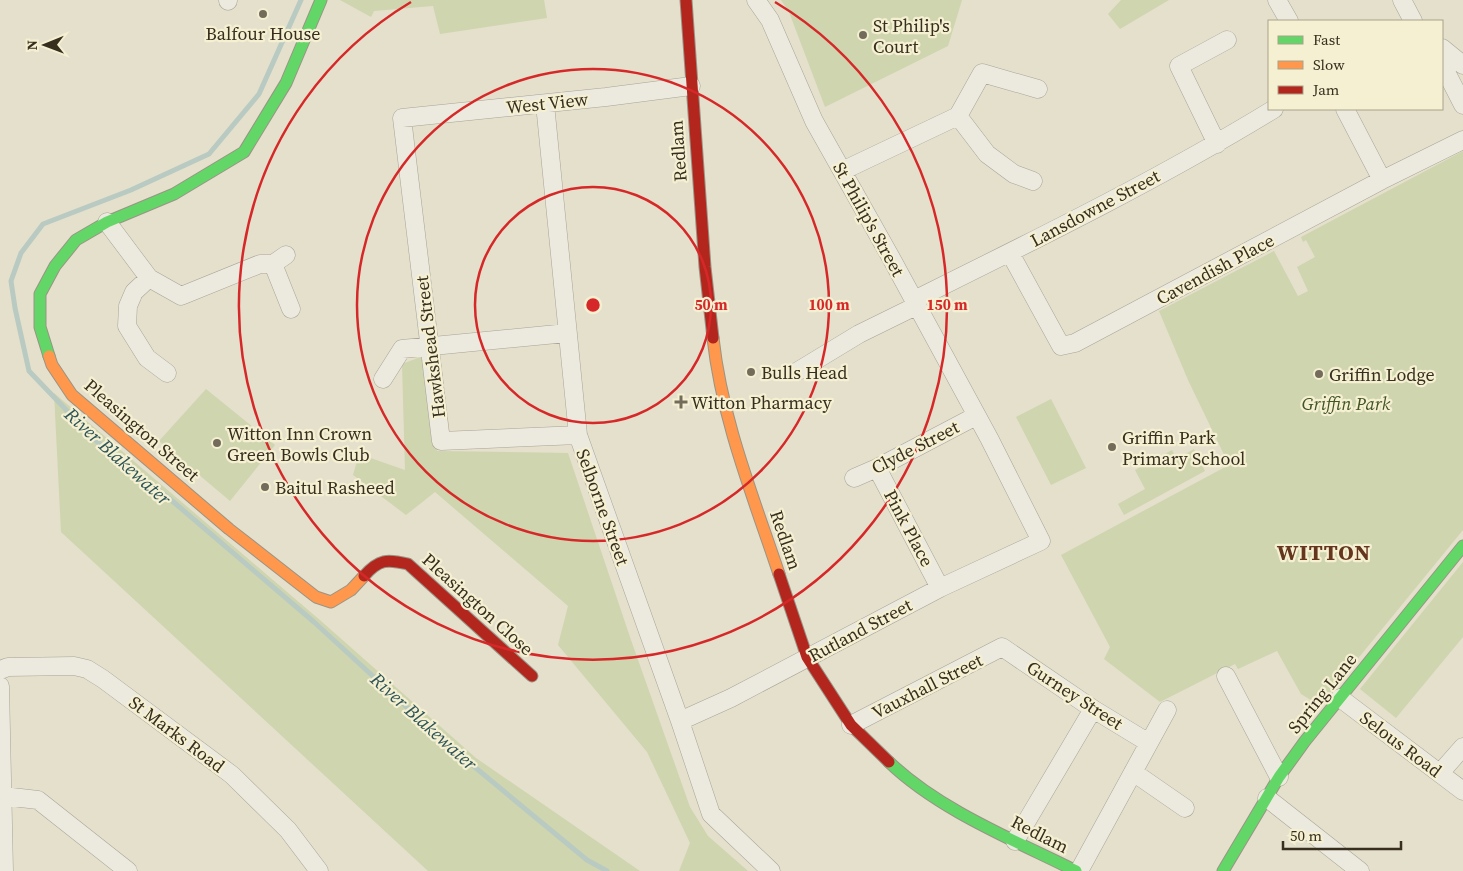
<svg xmlns="http://www.w3.org/2000/svg" width="1463" height="871" font-family="'Source Serif 4',serif">
<style>
.green{fill:#cfd5ae}
.lines{fill:none;stroke-linecap:round;stroke-linejoin:round}
.stream{stroke:#b8cac1;stroke-width:5}
.street-casing{stroke:#a9a496;stroke-width:19}
.fast-casing{stroke:#999485;stroke-width:13}
.slow-casing{stroke:#999485;stroke-width:13}
.jam-casing{stroke:#999485;stroke-width:13}
.street{stroke:#ece9de;stroke-width:18}
.fast{stroke:#63d668;stroke-width:11}
.slow{stroke:#ff974d;stroke-width:11}
.jam{stroke:#b3261e;stroke-width:11}
.ring{fill:none;stroke:#d62828;stroke-width:2.5}
.poi-dot{fill:#746c5b;stroke:#f5f0d2;stroke-width:2}
.labels{text-anchor:middle;dominant-baseline:central;stroke-width:4.5;stroke-linejoin:round;paint-order:stroke}
.poi-label{font-size:18px;fill:#372e1e;stroke:#f5f0d2;text-anchor:start}
.street-label{font-size:18px;fill:#372e1e;stroke:#f5f0d2}
.park-label{font-size:18px;font-style:italic;fill:#415424;stroke:#f5f0d2}
.water-label{font-size:19px;font-style:italic;fill:#2d5457;stroke:#f5f0d2}
.district-label{font-size:22px;font-weight:bold;letter-spacing:1px;fill:#64361d;stroke:#f5f0d2}
.centre{fill:#d62828;stroke:#f5f0d2;stroke-width:2.5}
.ring-label{font-size:15px;text-anchor:middle;font-weight:bold;fill:#d62828;stroke:#f5f0d2;stroke-width:4.5;stroke-linejoin:round;paint-order:stroke}
</style>
<rect width="100%" height="100%" fill="#e4e0cc"/>
<path class="green" d="M340,0H544L547,18L440,34L433,6L374,11L371,17Z
M781,0H962L948,46L825,107L789,12Z
M1121,0H1169L1120,29L1108,14Z
M1463,151V530L1324,700L1319,697L1314,702L1301,694L1277,651L1238,669L1235,664L1160,702L1104,659L1110,647L1061,555L1229,465L1188,380L1159,311L1274,251L1298,296L1308,291L1297,267L1315,257L1306,240L1303,242L1301,237Z
M423,356L437,451L568,453L631,640L690,807L708,836L748,871H679L690,843L647,752L558,645L568,606L435,492L406,515L353,475L359,454L405,470L402,364Z
M206,389L275,445L230,501L159,441Z
M54,393L321,621L476,758L640,871H428L61,532Z
M1051,399L1086,468L1051,485L1016,417Z
M1194,449L1205,471L1124,515L1118,504L1145,489L1135,470L1172,450L1177,459Z
M1463,562V637L1396,718L1360,689Z"/>
<g class="lines">
<path class="stream" d="M301,0L259,94L209,154L131,190L43,224L21,253L11,281L15,308L29,371L94,439L170,499L314,622L448,745L587,860L607,871"/>
<g class="street-casing">
<path id="street" d="M1277,0L1289,21
M1402,0L1413,21
M228,1V0
M1442,48L1463,65
M1442,64L1463,105
M545,104L578,435L680,721L711,814L771,871
M1345,109L1382,180
M958,116L987,154L1014,174L1033,181
M1217,144L1179,66L1227,40
M842,171L958,116L982,73L1038,89
M107,222L149,278L181,296L260,264H273L291,309
M1010,253L1061,346L1075,343L1382,180L1463,140
M273,264L286,255
M149,278L134,292L128,306L127,326L147,358L167,373
M914,300C1035,240 1158,180 1274,109
M798,371L859,334L916,306
M383,379L402,349L567,333
M578,435L441,441L402,118L606,97L691,86
M877,468L940,588
M854,478L877,468L976,416
M0,670L8,667L74,666L87,669L103,679L232,775L288,830L319,871
M1226,676L1279,777
M0,686L4,871
M1340,698L1463,791
M680,721L731,698L940,588L1041,541L989,438L890,256L814,121L770,20L756,0
M851,725L1002,647L1093,709L1149,743
M1133,772L1185,808
M1440,773L1463,747
M3,796L38,800L128,871
M1267,798L1360,871
M1015,841L1093,709
M1079,871L1167,710"/>
</g>
<g class="fast-casing">
<path id="fast" d="M49,356L40,327V294L55,266L76,240L107,222L174,194L244,152L286,83L321,0
M889,762C939,810 1014,840 1076,871
M1223,871L1279,777L1305,741L1463,546"/>
</g>
<g class="slow-casing">
<path id="slow" d="M713,338C722,420 753,496 779,574
M49,356L52,365L72,395L229,529L316,597L331,602L351,590L364,576"/>
</g>
<g class="jam-casing">
<path id="jam" d="M686,0L705,267L713,338
M779,574L807,657L851,725L889,762
M364,576C379,559 387,559 408,564L532,676"/>
</g>
<use href="#street" class="street"/>
<use href="#fast" class="fast"/>
<use href="#slow" class="slow"/>
<use href="#jam" class="jam"/>
</g>
<g class="ring">
<circle cx="593" cy="305" r="118"/>
<circle cx="593" cy="305" r="236"/>
<path d="M775 2A354 354 0 1 1 411 2"/>
</g>
<g class="poi-dot">
<circle cx="263" cy="14" r="5"/>
<circle cx="863" cy="35" r="5"/>
<circle cx="751" cy="372" r="5"/>
<circle cx="1319" cy="374" r="5"/>
<path d="M678.5 394.5h5v5h5v5h-5v5h-5v-5h-5v-5h5z"/>
<circle cx="217" cy="443" r="5"/>
<circle cx="1112" cy="447" r="5"/>
<circle cx="265" cy="487" r="5"/>
</g>
<g class="labels">
<g class="poi-label">
<text x="873" y="25">St Philip's<tspan x="873" dy="21">Court</tspan></text>
<text x="263" y="33" text-anchor="middle">Balfour House</text>
<text x="761" y="372">Bulls Head</text>
<text x="1329" y="374">Griffin Lodge</text>
<text x="691" y="402">Witton Pharmacy</text>
<text x="227" y="433">Witton Inn Crown<tspan x="227" dy="21">Green Bowls Club</tspan></text>
<text x="1122" y="437">Griffin Park<tspan x="1122" dy="21">Primary School</tspan></text>
<text x="275" y="487">Baitul Rasheed</text>
</g>
<g class="street-label">
<text transform="translate(547 103) rotate(-6)">West View</text>
<text transform="translate(678 151) rotate(-94)">Redlam</text>
<text transform="translate(1095 208) rotate(-28)">Lansdowne Street</text>
<text transform="translate(869 219) rotate(61)">St Philip's Street</text>
<text transform="translate(1215 269) rotate(-28)">Cavendish Place</text>
<text transform="translate(430 347) rotate(-97)">Hawkshead Street</text>
<text transform="translate(142 430) rotate(41)">Pleasington Street</text>
<text transform="translate(915 447) rotate(-27)">Clyde Street</text>
<text transform="translate(603 507) rotate(70)">Selborne Street</text>
<text transform="translate(909 528) rotate(62)">Pink Place</text>
<text transform="translate(786 540) rotate(71)">Redlam</text>
<text transform="translate(478 604) rotate(42)">Pleasington Close</text>
<text transform="translate(860 630) rotate(-28)">Rutland Street</text>
<text transform="translate(927 686) rotate(-27)">Vauxhall Street</text>
<text transform="translate(1322 693) rotate(-51)">Spring Lane</text>
<text transform="translate(1075 695) rotate(33)">Gurney Street</text>
<text transform="translate(177 734) rotate(37)">St Marks Road</text>
<text transform="translate(1401 744) rotate(37)">Selous Road</text>
<text transform="translate(1040 834) rotate(27)">Redlam</text>
</g>
<g class="park-label">
<text x="1346" y="403">Griffin Park</text>
</g>
<g class="water-label">
<text transform="translate(118 456) rotate(42)">River Blakewater</text>
<text transform="translate(424 721) rotate(42)">River Blakewater</text>
</g>
<g class="district-label">
<text x="1324" y="552">WITTON</text>
</g>
</g>
<circle cx="593" cy="305" r="8" class="centre"/>
<g class="ring-label">
<text x="711" y="310">50 m</text>
<text x="829" y="310">100 m</text>
<text x="947" y="310">150 m</text>
</g>
<rect x="1268" y="20" width="175" height="90" fill="#f5f0d2" stroke="#a9a28a"/>
<rect x="1278" y="36" width="25" height="8" fill="#63d668" stroke="#a9a28a"/>
<text x="1313" y="45" font-size="15" fill="#372e1e">Fast</text>
<rect x="1278" y="61" width="25" height="8" fill="#ff974d" stroke="#a9a28a"/>
<text x="1313" y="70" font-size="15" fill="#372e1e">Slow</text>
<rect x="1278" y="86" width="25" height="8" fill="#b3261e" stroke="#a9a28a"/>
<text x="1313" y="95" font-size="15" fill="#372e1e">Jam</text>
<g transform="translate(45 45) rotate(269)" stroke="#f5f0d2" stroke-width="4" paint-order="stroke">
<path d="M0-4L9 19L0 12L-9 19Z" fill="#372e1e"/>
<text y="-8" font-size="14" font-weight="bold" text-anchor="middle" fill="#372e1e">N</text>
</g>
<path d="M1283 841v8h118v-8" fill="none" stroke="#372e1e" stroke-width="2.5"/>
<text x="1290" y="841" font-size="15" fill="#372e1e" stroke="#f5f0d2" stroke-width="4" paint-order="stroke">50 m</text>
</svg>
